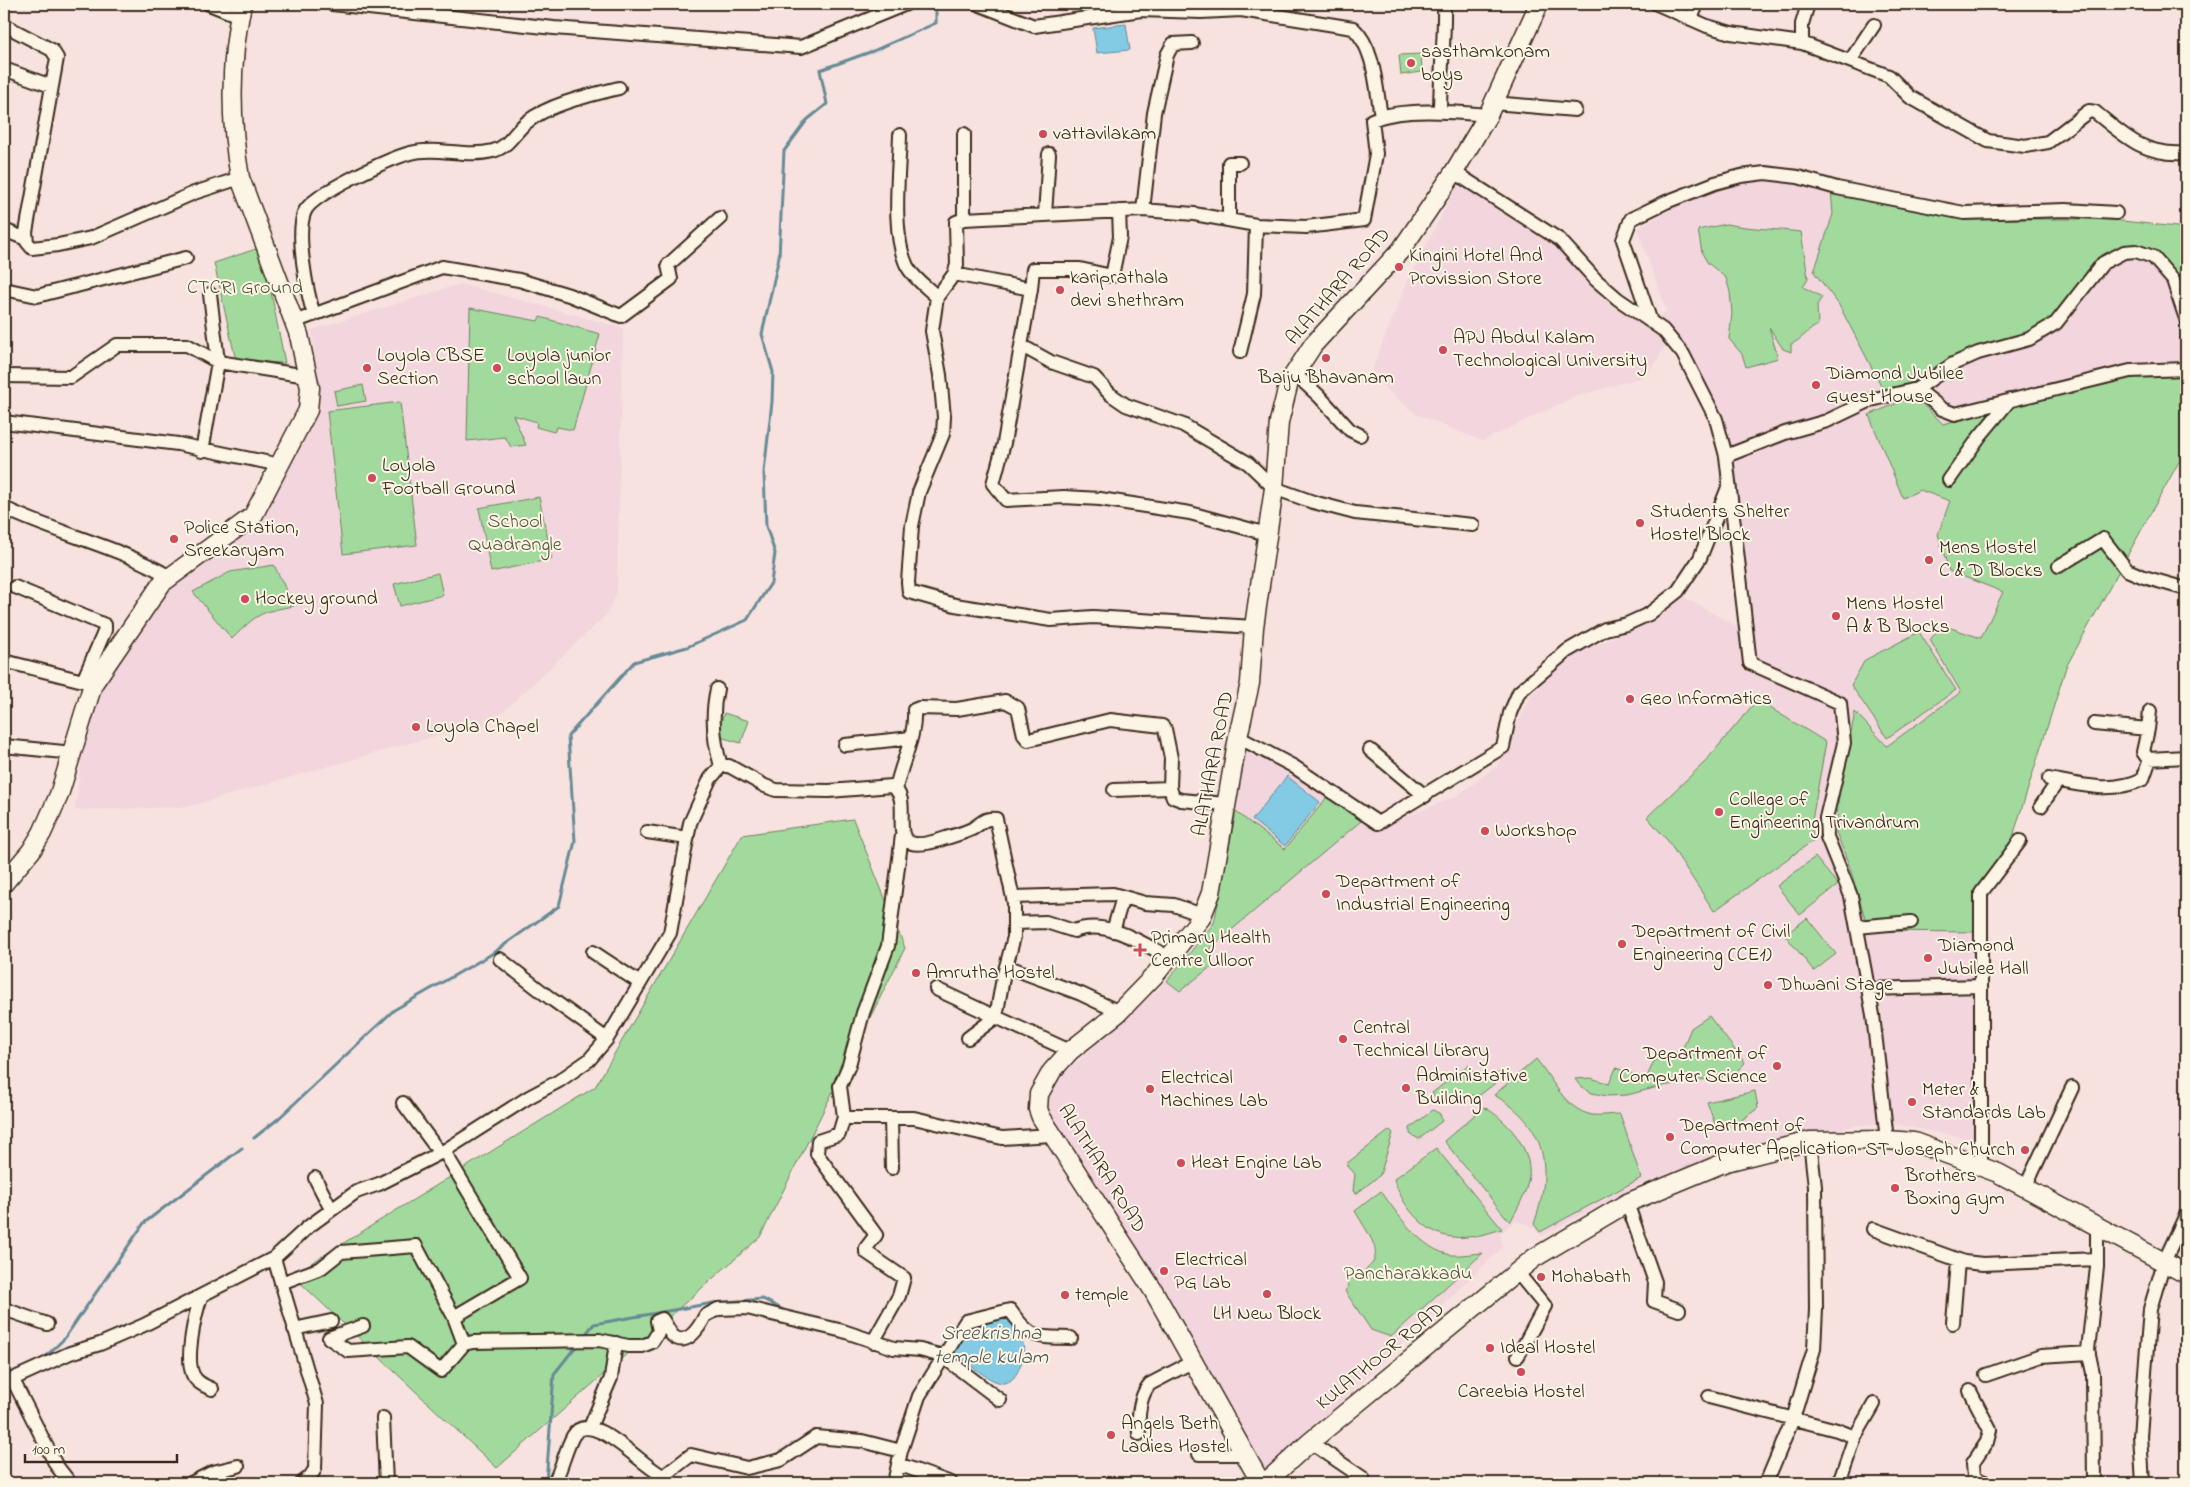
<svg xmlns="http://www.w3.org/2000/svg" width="2190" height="1487" font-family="'Indie Flower',sans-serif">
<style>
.built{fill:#f3d5dd}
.green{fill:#a2da9e;stroke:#6e825e}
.water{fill:#83cae4;stroke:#668a95}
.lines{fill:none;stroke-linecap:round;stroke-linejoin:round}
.stream{stroke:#668a95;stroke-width:3}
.street-casing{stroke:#3b2a1e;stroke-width:16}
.secondary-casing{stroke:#3b2a1e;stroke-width:21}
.street{stroke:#fcf5e5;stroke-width:12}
.secondary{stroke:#fcf5e5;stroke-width:18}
.poi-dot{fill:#d1495b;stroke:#fcf5e5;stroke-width:2}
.labels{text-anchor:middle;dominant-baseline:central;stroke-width:4;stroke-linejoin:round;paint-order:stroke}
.poi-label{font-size:20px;fill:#3b2a1e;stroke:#fcf5e5;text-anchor:start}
.street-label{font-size:20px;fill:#3b2a1e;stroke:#fcf5e5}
.park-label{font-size:20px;fill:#55563e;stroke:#fcf5e5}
.water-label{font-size:21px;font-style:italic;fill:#515a59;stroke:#fcf5e5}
</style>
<rect width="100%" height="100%" fill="#f7e2e0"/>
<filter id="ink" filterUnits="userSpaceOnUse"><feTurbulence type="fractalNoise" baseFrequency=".02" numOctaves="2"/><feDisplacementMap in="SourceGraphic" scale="10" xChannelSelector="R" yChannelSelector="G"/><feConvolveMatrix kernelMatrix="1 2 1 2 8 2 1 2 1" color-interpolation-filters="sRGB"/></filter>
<g filter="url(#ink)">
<path class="built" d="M1742,180H1783L1968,219H2104L2186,228V449L2066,667L2010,846L1977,891L1985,1142L1890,1123L1859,1125L1722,1154L1638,1185L1542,1236L1530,1225L1516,1221L1500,1234L1503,1247L1264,1475L1102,1193L1051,1122L1047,1104L1050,1086L1159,989L1213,923L1245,745L1327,790L1377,828L1457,796L1498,765L1531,695L1568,657L1632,630L1680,595L1738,627L1725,483L1711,419L1682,363L1666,344L1657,361L1643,377L1574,397L1482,441L1416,414L1379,383L1372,370L1406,285L1459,181L1549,238L1603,299L1644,326L1667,311L1637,229L1680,203Z
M460,284L623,328L617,593L606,615L487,727L438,735L187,807L75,810L88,712L100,674L168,584L259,516L310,429L320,398L312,330Z"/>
<path class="green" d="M1421,54L1422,72L1401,75L1399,55Z
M1831,190L1968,219H2104L2186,228V276L2177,277L2154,251L2133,245L2099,259L2052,319L2024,336L1915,384L1884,391L1839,305L1814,272L1833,214Z
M1726,224C1751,229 1776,229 1801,232L1808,278L1803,287L1822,297L1817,305L1818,325C1807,330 1802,340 1791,344V352L1783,349L1769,327L1778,358L1746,367L1742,354L1729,339L1732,313L1730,292L1726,278L1707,262L1702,253L1698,230Z
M262,247L285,363L236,361L214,263Z
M470,308L538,321L540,317L600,334L573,430L557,427L554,432L536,427L537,422L513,415L526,445L511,447L505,437L467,441Z
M2186,376V449L2066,667L2010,846L1977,891L1980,932L1869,931L1849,865L1836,832L1839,793L1855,712L1887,746L1961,692L1930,640L1942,625L1981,638L2003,592L1949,571L1938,534L1950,501L1920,490L1903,498L1869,415L1914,396L1943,424L2134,377Z
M363,385L366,401L337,406L334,391Z
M400,402L417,545L343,554L327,411Z
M539,497L552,559L491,572L479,508Z
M274,565L294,606C259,612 257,614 232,639L193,592L230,572Z
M438,573L443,595L400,606L394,584Z
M1919,632L1956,690L1887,738L1851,685L1865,660Z
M1757,700L1826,742L1811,826L1814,840L1714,911L1668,841L1647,817L1705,762Z
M724,713L749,721L741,743L716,736Z
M1328,796L1361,821L1209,949L1212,966L1180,991L1167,981L1214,923L1236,812L1285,849Z
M853,819L905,948L760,1237L497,1468L292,1275L595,1087L742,835Z
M1815,857L1838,885L1800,915L1777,886Z
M1807,918L1836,954L1814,971L1785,935Z
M1709,1016L1745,1063L1733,1075L1662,1086L1627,1095L1607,1096L1592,1093L1580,1086L1575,1079L1591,1078L1609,1084L1616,1068L1646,1079L1654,1061L1682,1050L1691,1028Z
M1536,1059C1553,1079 1564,1109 1592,1115C1601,1116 1611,1114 1620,1114L1641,1178L1540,1232L1534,1224C1553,1170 1548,1125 1494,1095Z
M1468,1065L1477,1076L1500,1073L1503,1077L1480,1095L1435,1097L1432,1093Z
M1755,1091L1758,1108L1739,1122L1716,1127L1707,1102Z
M1484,1107C1506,1119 1532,1148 1529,1176C1527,1192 1518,1208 1510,1222L1444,1141Z
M1433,1110L1440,1114L1442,1121L1419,1139L1410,1134V1128Z
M1390,1130L1393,1133L1380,1175L1356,1194L1353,1191L1355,1174L1346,1164Z
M1436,1148L1502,1229C1486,1234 1469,1239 1452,1237C1424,1234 1401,1204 1394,1179Z
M1381,1191C1397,1214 1422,1251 1452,1255C1462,1256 1474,1253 1483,1253L1391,1337L1371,1330L1345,1291L1349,1286L1346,1280C1392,1262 1375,1245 1355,1211Z"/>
<path class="water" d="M1126,24L1130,50L1097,53L1093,28Z
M1287,776L1320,802L1285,846L1252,820Z
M1004,1314C1009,1322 1020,1333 1023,1343C1026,1355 1017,1385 1002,1383C987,1381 963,1359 950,1350L967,1327Z"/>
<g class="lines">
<path class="stream" d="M254,1138L278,1119L394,1010L490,955L559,906L575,841L568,736L634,662L687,647L747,620L771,583L775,553L766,526L764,472L772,402L773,372L762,334L779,257L784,151L807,120L827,104L820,70L873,51L936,23V12
M584,1336L594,1324L713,1303L763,1299L787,1312
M929,1346L939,1348
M43,1359L64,1339L144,1223L242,1148
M4,1397L6,1394
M546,1483L554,1374L577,1345"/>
<g class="street-casing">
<path id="street" d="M209,4L239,16
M332,4L554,28L801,47L906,4
M978,4L1034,26L1141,10L1201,12L1241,10L1353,28C1375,48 1376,88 1381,116
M1657,4L1707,26L1731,33L1802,43L1889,76L1910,97L1988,141L2025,146L2048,142L2089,111L2095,112C2126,137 2144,156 2186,153
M1691,19L1697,4
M4,25L52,50L57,58L26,232L27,242L32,248L58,245L91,238L194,193L240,178
M1802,43V24L1808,4
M1850,61L1874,25
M4,69L51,86
M1493,103L1575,110
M1440,111C1440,76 1445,40 1444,4
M964,134V219L1143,210L1194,214L1256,225
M900,135C899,172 891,233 907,266C913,278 928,288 937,297
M1454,172L1560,240L1596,280L1618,299L1663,330L1683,354L1716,419L1726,456L1750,663L1840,703L1844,743L1826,818L1827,837L1851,896L1873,1015L1887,1140
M1143,210L1154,113L1167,55L1173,44L1192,43
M1045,215L1049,154
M964,219L956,222L957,265L954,274L937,297L932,331L940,375L944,417L943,434L919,492L912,526L908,582L909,592L955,605L1051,620L1093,617L1254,627
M1229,220V163H1240
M4,230L26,239
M954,274L1031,289L1004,443L993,484L1006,500L1064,497L1100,499L1190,513L1267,534
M4,289L37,296L186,258
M1031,289L1033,269H1080L1112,276L1120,237L1119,211
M314,315C307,293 295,232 305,211C314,193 389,159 410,153C437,146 466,158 493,151C509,147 515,131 527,122C549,104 591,95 619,88
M1650,319L1623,240L1631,219L1666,202L1715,183L1741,176L1765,173L1798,177L1837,188L1964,213L2066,210L2116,213
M294,322L442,267L519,280L569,295L621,316L671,279L668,265L720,218
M1022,346L1051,362L1094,377L1110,394L1126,405L1183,425L1248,463L1274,488L1313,502L1355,513L1473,525
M1240,352L1254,294L1256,225L1306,227L1364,220L1376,154L1372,120C1403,107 1454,112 1488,115
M1295,374L1319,396L1350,430L1360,435
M4,376L71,377L117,345H187L218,362L307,376
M1917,389L1942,409L1955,414L2130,371L2186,369
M4,422L178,444L280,465
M202,451L218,362L210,294
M1726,456L1785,433L1827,421L1871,400L1917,389L1953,364L1978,353L2029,339L2056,323L2103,263L2124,252L2136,251L2153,257L2173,280L2186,319
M1949,480L1980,436L2010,400
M4,508C58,534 118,546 170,577
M2059,566L2103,539L2127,570L2144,577L2186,589
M15,587L105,625V630L83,681
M4,661L91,683
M717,689C711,715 713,739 721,766
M2094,724L2148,729L2143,752L2148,759L2186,757
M2148,729L2150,711
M1238,737L1293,766L1378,823L1503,747L1510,713L1519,692L1567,651L1605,629L1627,624L1649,614L1678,591L1700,558L1729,485
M845,745L911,738
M4,746L73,753
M1370,750L1425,796
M2049,779C2081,785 2112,794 2143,779L2150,759
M896,789C901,762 916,738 914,710L919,708L957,709L1005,701L1018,708L1024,735L1028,740L1110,720L1162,726L1165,729L1171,758L1170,788L1173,797L1181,800L1226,804
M1114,790L1170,788
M2041,806L2058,781
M647,832L687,838
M902,835L888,946L863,1013L849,1065L840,1086L844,1117L848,1118H914L1002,1138L1052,1135
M1013,897L1113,894L1145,903L1174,905L1202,915
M1014,923L1046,922L1074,931C1106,918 1142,943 1170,958
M1857,927L1911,922
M1113,931L1123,897
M593,952L640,983
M500,959L550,998L607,1039
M1006,966L1081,994L1119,1012
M1981,986V893L2020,841
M936,989L996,1017L968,1038
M1868,989L1981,986V1168
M403,1103L440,1153
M844,1117L839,1134L818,1141L817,1154L876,1235L866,1248V1252L904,1278L899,1296L873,1342
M891,1118L892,1168
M444,1151L520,1278L454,1317
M315,1178L331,1209
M2025,1188L2072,1088
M1627,1203L1655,1282L1654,1301L1679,1310
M1873,1229L1964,1262L1983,1264L2097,1259
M274,1258L317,1404L315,1469L310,1477L302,1483
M1517,1272L1545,1306L1518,1356
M281,1283L321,1268L341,1252L416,1246L454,1317L464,1344
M201,1297C195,1314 185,1358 193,1375C197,1383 205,1386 212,1389
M4,1309L47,1324
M1953,1323L1958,1261
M363,1326L329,1338L348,1351L408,1347L441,1371L464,1344L473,1342L599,1340L628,1346H642L652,1342L659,1331L657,1321L662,1319C666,1324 669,1332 673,1336C687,1348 700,1326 705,1316L718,1309L747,1308L843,1331L894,1348L920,1350L942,1356L1000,1400
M294,1329L331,1321
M1986,1375L2041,1356L2089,1353
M13,1380L56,1465L70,1483
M4,1383L70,1353L100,1344L144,1325L274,1258L308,1227L356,1192L379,1184L444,1151L529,1097L559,1081L589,1060L607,1039L670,933L690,823L710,779L721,766H729L765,786L776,790L829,791L892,786C919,803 873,863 946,838C955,835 964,833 972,829C981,824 984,817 996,819L1014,903V937L1003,978L996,1017L1070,1051
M1970,1391L1990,1430L1987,1442L1973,1463L1974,1478L1987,1483
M1709,1397L1837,1430L1855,1437L1839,1483
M383,1418L386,1483
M590,1427L611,1378L616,1343
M1139,1434C1138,1418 1139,1396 1150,1384L1194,1361
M1855,1437L1874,1404
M1310,1442L1363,1478
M1199,1454H1245
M898,1464L951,1483
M191,1483L213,1472L238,1466
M554,1483C562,1468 565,1451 573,1436C591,1406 645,1470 664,1476L691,1455L747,1468L781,1460L816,1437L862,1441L901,1451
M894,1483L901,1451L919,1396L966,1321L1010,1310C1031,1340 1037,1337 1071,1338
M1766,1483L1793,1419L1814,1349L1816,1309L1815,1187L1810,1141
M2094,1483L2093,1373L2088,1350L2097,1267V1226
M2143,1483L2140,1436L2150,1309L2164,1262L2186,1215"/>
</g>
<g class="secondary-casing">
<path id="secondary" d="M4,883L31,851L42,833L59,795L93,684L162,583L253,516L308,410L310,388L299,335L240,178C230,121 230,60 242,4
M1261,1483L1153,1290L1041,1117L1038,1109L1039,1094L1052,1071L1070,1051L1118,1013L1154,976L1201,918L1211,893L1238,737L1250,683L1254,627L1274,488L1279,422L1289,382L1313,345L1401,250L1454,172L1488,115L1539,4
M1265,1483L1310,1442L1534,1258L1627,1203L1726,1162L1810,1141L1887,1140L1914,1142L1998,1173L2186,1274"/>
</g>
<use href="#street" class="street"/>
<use href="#secondary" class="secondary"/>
</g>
</g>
<g class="poi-dot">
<circle cx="1411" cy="63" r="5"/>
<circle cx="1043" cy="134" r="5"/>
<circle cx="1399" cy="267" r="5"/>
<circle cx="1060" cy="290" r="5"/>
<circle cx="1443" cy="350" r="5"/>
<circle cx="1326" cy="358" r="5"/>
<circle cx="367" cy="368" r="5"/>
<circle cx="497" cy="368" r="5"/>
<circle cx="1816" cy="385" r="5"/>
<circle cx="372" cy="478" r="5"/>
<circle cx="1640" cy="523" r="5"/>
<circle cx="174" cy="539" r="5"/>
<circle cx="1929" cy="560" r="5"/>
<circle cx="245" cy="599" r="5"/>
<circle cx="1836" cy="616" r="5"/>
<circle cx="1630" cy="699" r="5"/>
<circle cx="416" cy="727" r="5"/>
<circle cx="1719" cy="812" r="5"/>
<circle cx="1485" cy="831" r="5"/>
<circle cx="1326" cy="894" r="5"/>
<circle cx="1622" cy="944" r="5"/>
<path d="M1137.5 942.5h5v5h5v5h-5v5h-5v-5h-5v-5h5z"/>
<circle cx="1928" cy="958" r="5"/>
<circle cx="916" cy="973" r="5"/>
<circle cx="1768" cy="985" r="5"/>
<circle cx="1343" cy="1039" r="5"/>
<circle cx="1777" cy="1066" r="5"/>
<circle cx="1406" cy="1088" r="5"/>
<circle cx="1150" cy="1089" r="5"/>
<circle cx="1912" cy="1102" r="5"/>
<circle cx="1670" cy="1137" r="5"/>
<circle cx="2025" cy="1150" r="5"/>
<circle cx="1181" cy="1163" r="5"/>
<circle cx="1895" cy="1188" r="5"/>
<circle cx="1164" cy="1271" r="5"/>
<circle cx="1541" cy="1277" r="5"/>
<circle cx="1267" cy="1294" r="5"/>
<circle cx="1065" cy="1295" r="5"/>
<circle cx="1490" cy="1348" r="5"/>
<circle cx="1521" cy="1372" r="5"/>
<circle cx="1111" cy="1435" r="5"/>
</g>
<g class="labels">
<g class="poi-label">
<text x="1421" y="52">sasthamkonam<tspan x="1421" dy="23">boys</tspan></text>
<text x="1053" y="134">vattavilakam</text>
<text x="1409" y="256">Kingini Hotel And<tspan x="1409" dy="23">Provission Store</tspan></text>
<text x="1070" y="278">kariprathala<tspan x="1070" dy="23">devi shethram</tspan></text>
<text x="1453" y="338">APJ Abdul Kalam<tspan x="1453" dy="23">Technological University</tspan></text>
<text x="377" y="356">Loyola CBSE<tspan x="377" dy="23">Section</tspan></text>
<text x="507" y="356">Loyola junior<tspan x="507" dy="23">school lawn</tspan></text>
<text x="1826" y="374">Diamond Jubilee<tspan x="1826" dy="23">Guest House</tspan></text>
<text x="1326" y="378" text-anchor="middle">Baiju Bhavanam</text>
<text x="382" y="466">Loyola<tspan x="382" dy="23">Football Ground</tspan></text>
<text x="1650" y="512">Students Shelter<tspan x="1650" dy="23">Hostel Block</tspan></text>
<text x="184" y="528">Police Station,<tspan x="184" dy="23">Sreekaryam</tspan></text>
<text x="1939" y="548">Mens Hostel<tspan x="1939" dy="23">C &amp; D Blocks</tspan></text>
<text x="255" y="599">Hockey ground</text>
<text x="1846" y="604">Mens Hostel<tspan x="1846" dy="23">A &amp; B Blocks</tspan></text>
<text x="1640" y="699">Geo Informatics</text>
<text x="426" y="727">Loyola Chapel</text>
<text x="1729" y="800">College of<tspan x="1729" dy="23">Engineering Trivandrum</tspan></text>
<text x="1495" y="831">Workshop</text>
<text x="1336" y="882">Department of<tspan x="1336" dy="23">Industrial Engineering</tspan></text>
<text x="1632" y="932">Department of Civil<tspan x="1632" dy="23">Engineering (CE1)</tspan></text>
<text x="1151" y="938">Primary Health<tspan x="1151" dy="23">Centre Ulloor</tspan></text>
<text x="1938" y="946">Diamond<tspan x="1938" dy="23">Jubilee Hall</tspan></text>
<text x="926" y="973">Amrutha Hostel</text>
<text x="1778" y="985">Dhwani Stage</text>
<text x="1353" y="1028">Central<tspan x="1353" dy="23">Technical Library</tspan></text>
<text x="1767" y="1054" text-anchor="end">Department of<tspan x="1767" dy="23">Computer Science</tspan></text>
<text x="1416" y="1076">Administative<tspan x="1416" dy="23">Building</tspan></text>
<text x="1160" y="1078">Electrical<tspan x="1160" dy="23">Machines Lab</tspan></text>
<text x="1922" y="1090">Meter &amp;<tspan x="1922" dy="23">Standards Lab</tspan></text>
<text x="1680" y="1126">Department of<tspan x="1680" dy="23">Computer Application</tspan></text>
<text x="2015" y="1150" text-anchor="end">ST Joseph Church</text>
<text x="1191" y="1163">Heat Engine Lab</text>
<text x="1905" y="1176">Brothers<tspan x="1905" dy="23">Boxing Gym</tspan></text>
<text x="1174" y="1260">Electrical<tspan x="1174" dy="23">PG Lab</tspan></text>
<text x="1551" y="1277">Mohabath</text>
<text x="1075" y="1295">temple</text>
<text x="1267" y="1314" text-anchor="middle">LH New Block</text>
<text x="1500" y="1348">Ideal Hostel</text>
<text x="1521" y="1392" text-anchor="middle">Careebia Hostel</text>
<text x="1121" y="1424">Angels Beth<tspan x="1121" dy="23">Ladies Hostel</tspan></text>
</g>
<g class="street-label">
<text transform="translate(1339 287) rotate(-49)">ALATHARA ROAD</text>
<text transform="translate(1214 764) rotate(-79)">ALATHARA ROAD</text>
<text transform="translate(1101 1169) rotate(58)">ALATHARA ROAD</text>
<text transform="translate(1381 1357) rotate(-39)">KULATHOOR ROAD</text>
</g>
<g class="park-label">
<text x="245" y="288">CTCRI Ground</text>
<text x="515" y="522">School<tspan x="515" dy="23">Quadrangle</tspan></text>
<text x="1408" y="1274">Pancharakkadu</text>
</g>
<g class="water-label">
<text x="991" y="1334">Sreekrishna<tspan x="991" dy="24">temple kulam</tspan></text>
</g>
</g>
<rect width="2190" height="1487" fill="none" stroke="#fcf5e5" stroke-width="20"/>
<rect x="10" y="10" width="2170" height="1467" fill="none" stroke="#3b2a1e" stroke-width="2" filter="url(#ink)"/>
<path d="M25 1454v8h152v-8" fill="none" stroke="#3b2a1e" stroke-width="2.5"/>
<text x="32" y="1454" font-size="15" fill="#3b2a1e" stroke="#fcf5e5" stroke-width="4" paint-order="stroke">100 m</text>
</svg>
